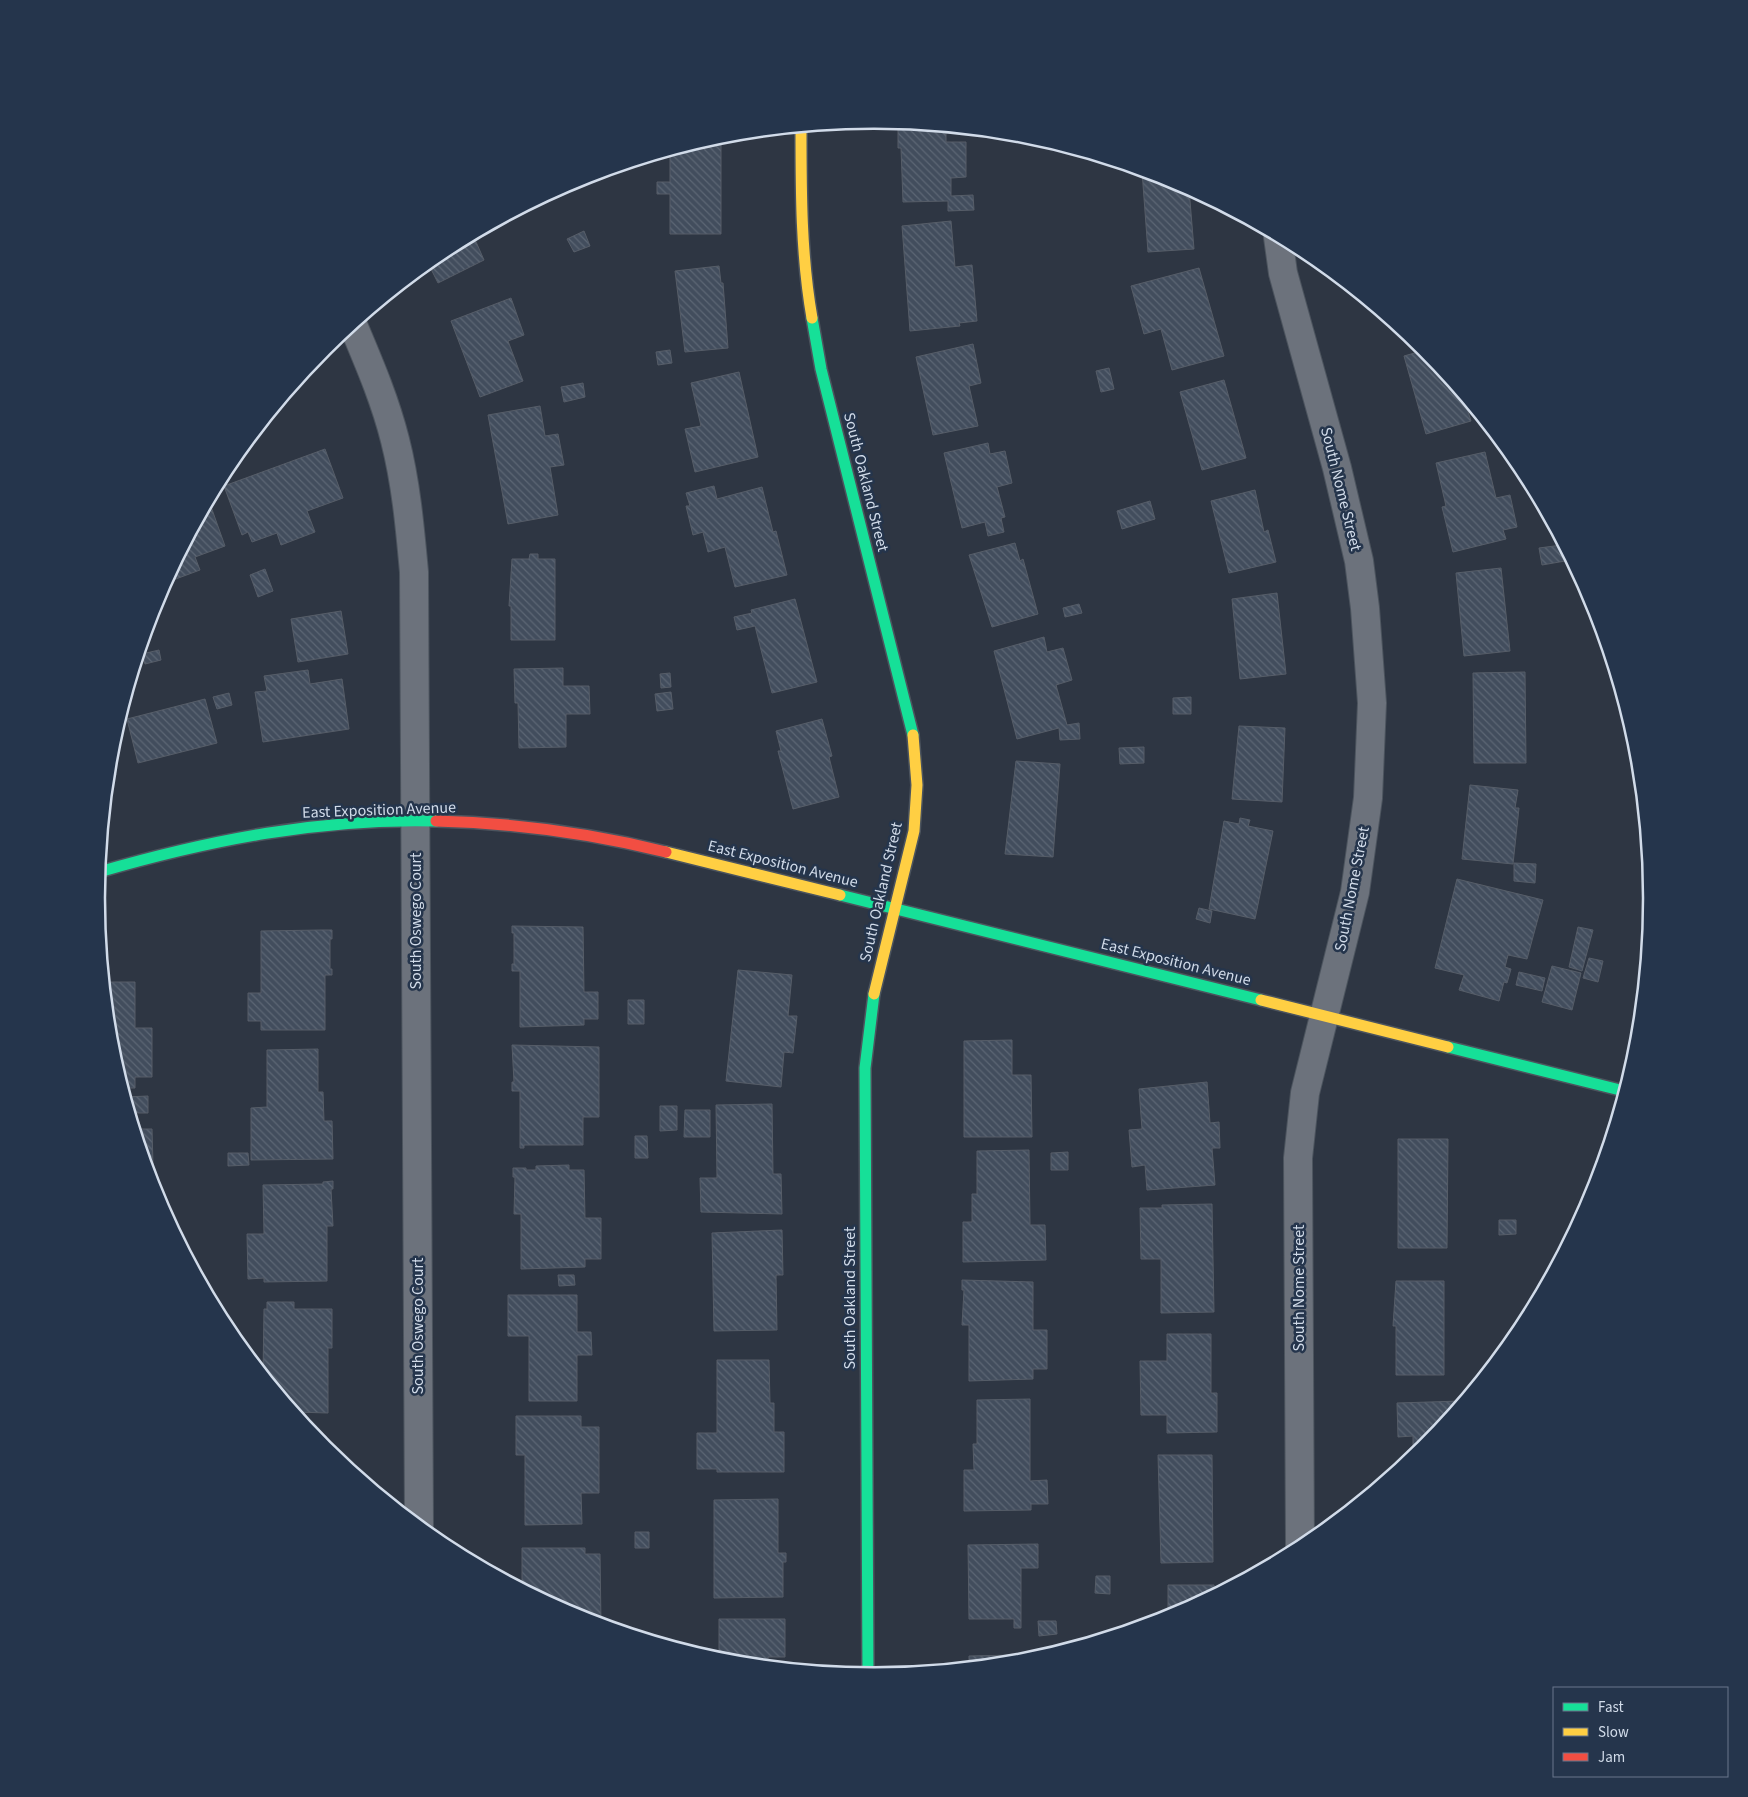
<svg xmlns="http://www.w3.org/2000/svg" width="1748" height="1797" font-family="'Source Sans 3',sans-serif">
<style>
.building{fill:url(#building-back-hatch);stroke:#565d68}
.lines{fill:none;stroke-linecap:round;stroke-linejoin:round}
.street-casing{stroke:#4c545e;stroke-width:30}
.fast-casing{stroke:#4c545e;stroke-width:14}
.slow-casing{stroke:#4c545e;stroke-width:14}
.jam-casing{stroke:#4c545e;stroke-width:14}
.street{stroke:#6c727c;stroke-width:28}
.fast{stroke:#16e098;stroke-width:11}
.slow{stroke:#ffcf43;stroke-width:11}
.jam{stroke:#f24e42;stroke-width:11}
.labels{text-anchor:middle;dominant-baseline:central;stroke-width:5;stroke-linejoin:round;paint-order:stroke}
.street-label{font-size:16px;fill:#d1dbe9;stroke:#25354c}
.rim{fill:none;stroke:#d1dbe9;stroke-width:2.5}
</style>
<defs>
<pattern id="building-back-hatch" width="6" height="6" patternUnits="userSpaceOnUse" patternTransform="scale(1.25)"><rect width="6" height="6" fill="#424d5d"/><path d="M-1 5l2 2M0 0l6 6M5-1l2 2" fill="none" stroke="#5c6674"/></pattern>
</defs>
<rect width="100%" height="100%" fill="#2e3643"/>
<path class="building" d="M911,124L946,128V142H966V177L951,178V196L973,195L974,210L948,211V201L903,202L901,148H898V125Z
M693,145H721V234H670V194H657V182H670V152Z
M1142,171L1172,180L1189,189L1194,249L1148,252Z
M951,221L955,267L972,265L977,321L959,323L960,326L910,331L902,226Z
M584,231L590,246L574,252L567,239Z
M473,235L484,260L438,283L428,263L442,252Z
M719,266L721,283H723L728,348L685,352L675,271Z
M1199,268L1224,356L1172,370L1161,329L1144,334L1131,286Z
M511,298L524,335L508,341L523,381L480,397L451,321Z
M973,344L981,383L969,386L978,426L933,435L916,357Z
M670,350L672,363L658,365L656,352Z
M1425,350L1463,396L1471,421L1426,434L1404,356Z
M1109,368L1114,389L1101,392L1096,371Z
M739,372L758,457L695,472L685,429L701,426L691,383Z
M1224,380L1246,458L1202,470L1180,392Z
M583,383L585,397L564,402L561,387Z
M540,406L545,436L558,434L564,465L550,467L558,515L508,524L488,415Z
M988,443L990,454L1005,451L1012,483L997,487L1005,517L1001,518L1004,532L988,536L985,522L962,528L944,453Z
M325,449L343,498L307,511L315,532L281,545L277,533L252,542L248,532L242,535L224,486Z
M1485,452L1496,498L1510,495L1517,527L1503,530L1506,539L1453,552L1442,507L1446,506L1436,463Z
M714,486L717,499L762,487L773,532L776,531L787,575L735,587L725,547L708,552L703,532L693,535L686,506H690L686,493Z
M1255,490L1264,532L1268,530L1276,562L1229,573L1211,501Z
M209,501L225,546L195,557L200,570L173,580L170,573Z
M1150,501L1155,519L1122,529L1117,511Z
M1015,543L1020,561L1023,559L1038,614L992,627L969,555Z
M1562,545L1571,560L1542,565L1539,548Z
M530,554H538V559H555V640H511V606H509L512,559H529Z
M1501,568L1510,651L1464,656L1456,573Z
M265,569L273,591L258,597L250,575Z
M1277,593L1286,674L1240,679L1232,599Z
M795,599L817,682L772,693L755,626L737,630L734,617L752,613L751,610Z
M1079,604L1082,613L1065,617L1063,608Z
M341,611L348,654L298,662L291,619Z
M1044,637L1047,652L1063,648L1072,680L1056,685L1067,725L1079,723L1080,739L1060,740L1059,728L1017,739L994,651Z
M159,650L161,660L145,664L142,654Z
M563,668V686H589L590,714H566V747L519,748L518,703H515L514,669Z
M308,670L310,684L342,679L349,729L263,742L255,692L267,691L264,676Z
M1525,672L1526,763H1474L1473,673Z
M670,673L671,687L661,688L660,674Z
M671,692L673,709L657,711L655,694Z
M229,693L232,705L217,709L213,697Z
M1191,697V714H1173V698Z
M205,699L217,743L138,763L127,719Z
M822,719L832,756L829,757L839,797L793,809L778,751H781L776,731Z
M1239,726L1285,728L1282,802L1232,799Z
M1144,747V763L1120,764L1119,748Z
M110,757L116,775L108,778Z
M1016,761L1060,764L1053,857L1005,854Z
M1470,785L1518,790L1515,808H1519L1513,864L1462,859Z
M1240,818L1250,820L1248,826L1273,831L1255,919L1209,909L1224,821L1239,824Z
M1514,863L1536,864L1535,883L1514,881Z
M1457,879L1543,900L1527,959L1508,955L1505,967L1511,969L1507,983L1504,982L1499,1001L1459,990L1464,975L1435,968Z
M1199,908L1212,911L1210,923L1196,919Z
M512,926L583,927L584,992H598V1019H584V1025L520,1027V971H512V964H514V933H512Z
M1578,927L1593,930L1582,971L1569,967Z
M321,930H332V939H330V969H332V975H325V1030H261V1021H248V993H261V931Z
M1589,958L1603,961L1598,982L1583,978Z
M1552,966L1581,973L1572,1010L1542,1002Z
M738,970L792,975L788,1016H797L793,1053L784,1052L781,1087L726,1081Z
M1519,972L1545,978L1542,991L1516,985Z
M104,982H135V1028H152V1077H135V1088H123L111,1050Z
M628,1000H644V1024H628Z
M1012,1040V1075H1031L1032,1137H964V1041Z
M512,1045L599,1047V1117H583V1145H524V1148H520V1091H512V1082H514Z
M318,1049V1092H323L324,1121H332L333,1159L251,1160V1108L267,1107V1050Z
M1207,1082L1210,1123L1219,1122L1220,1148H1212L1215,1185L1147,1190L1145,1165L1132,1167L1129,1130L1142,1129L1139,1089Z
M148,1096V1113H130L125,1097Z
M772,1104L773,1174H781L782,1214L701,1212L700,1178H717L716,1105Z
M660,1106H677V1130L660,1131Z
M685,1110H710V1137H684Z
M135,1129H152L153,1165H146Z
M635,1136H647L648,1158H635Z
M1398,1139H1448L1447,1248H1398Z
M1029,1150L1030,1225H1045L1046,1260L963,1262V1222H972V1194H977V1151Z
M1068,1152V1170H1051V1153Z
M228,1153H248L249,1165L228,1166Z
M569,1165V1170H584L585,1218H601V1259H585V1267L521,1269V1214H514L515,1177H513V1168H526V1170H536V1166Z
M333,1181V1189H331L333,1226H327V1281L264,1282V1278L248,1279L247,1234H264L263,1185L323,1184V1182Z
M1212,1204L1214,1312L1161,1313V1259H1141L1140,1208H1162V1205Z
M1499,1220H1516V1234L1499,1235Z
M782,1230L783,1275H776L777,1330L714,1331L712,1233Z
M558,1275H574L575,1285L559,1286Z
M962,1280L1033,1282V1330H1047V1369H1033V1379L969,1381V1325H962L964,1290H962Z
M1396,1281H1444V1375H1396V1326H1393Z
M508,1295H577V1332H591L592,1355H577V1401H529V1336H508Z
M267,1302H294V1309H332V1348H328V1413L294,1412L263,1375L264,1309H267Z
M1167,1334H1211V1393H1217V1432L1167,1433V1415H1141L1140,1361H1167Z
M717,1360H769L770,1403H774V1432H784V1472H717V1469H697V1433H717Z
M1030,1399V1481L1047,1480L1048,1504H1031V1510L964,1511V1470H974L973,1444H977V1400Z
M1461,1401L1424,1449L1413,1457V1436L1398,1437L1397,1403Z
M516,1416H581V1427H599V1493H581L582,1524L525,1525V1455H516Z
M318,1436H326L327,1451L316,1439Z
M1158,1455H1212L1213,1562L1161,1563Z
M778,1499V1553H786V1562H783V1597L714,1598V1500Z
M635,1532H649V1548H635Z
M1038,1544V1568H1021V1628H1014V1619H969L968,1545Z
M522,1548H585V1554H600L601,1623L576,1617L522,1588Z
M1096,1576H1110V1594L1095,1593Z
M1168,1585H1214V1594L1168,1618Z
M719,1619H785V1657H768V1666L719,1660Z
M1038,1621H1056L1057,1634L1039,1636Z
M1015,1655V1662L969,1667V1656Z"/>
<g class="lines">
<g class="street-casing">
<path id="street" d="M1278,237L1283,273L1337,468L1359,561L1365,608L1372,703L1368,798L1355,892L1305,1093L1298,1158L1300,1549
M353,325C369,363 385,400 395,440C406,483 410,528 414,572L419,1526"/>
</g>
<g class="fast-casing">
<path id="fast" d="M812,318L821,369L913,735
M99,872C209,840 321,818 436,821
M840,895L1261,1000
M1448,1047L1624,1091
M868,1676L865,1068L874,994"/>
</g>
<g class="slow-casing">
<path id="slow" d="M801,128C801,192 801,255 812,318
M666,852L840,895
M874,994L914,831L917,785L913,735
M1261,1000L1448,1047"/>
</g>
<g class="jam-casing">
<path id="jam" d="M436,821C513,823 591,833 666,852"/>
</g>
<use href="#street" class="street"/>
<use href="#fast" class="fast"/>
<use href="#slow" class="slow"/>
<use href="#jam" class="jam"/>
</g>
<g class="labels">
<g class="street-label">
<text transform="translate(866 482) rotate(76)">South Oakland Street</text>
<text transform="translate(1341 489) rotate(76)">South Nome Street</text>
<text transform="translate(379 810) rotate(-2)">East Exposition Avenue</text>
<text transform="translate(783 864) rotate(14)">East Exposition Avenue</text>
<text transform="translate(1352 889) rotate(-79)">South Nome Street</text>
<text transform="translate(881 892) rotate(-77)">South Oakland Street</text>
<text transform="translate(416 921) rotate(-90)">South Oswego Court</text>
<text transform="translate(1176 962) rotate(14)">East Exposition Avenue</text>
<text transform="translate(1299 1288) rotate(-90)">South Nome Street</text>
<text transform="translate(850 1298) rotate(-90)">South Oakland Street</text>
<text transform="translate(418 1326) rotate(-90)">South Oswego Court</text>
</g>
</g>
<path d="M0 0H1748V1797H0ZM105 898a769 769 0 1 1 1538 0a769 769 0 1 1-1538 0Z" fill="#25354c" fill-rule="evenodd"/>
<path class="rim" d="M105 898a769 769 0 1 1 1538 0a769 769 0 1 1-1538 0Z"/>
<rect x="1553" y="1687" width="175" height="90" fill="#25354c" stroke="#6a778b"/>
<rect x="1563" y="1703" width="25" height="8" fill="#16e098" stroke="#6a778b"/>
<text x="1598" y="1712" font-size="15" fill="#d1dbe9">Fast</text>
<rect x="1563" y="1728" width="25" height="8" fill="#ffcf43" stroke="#6a778b"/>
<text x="1598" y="1737" font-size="15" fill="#d1dbe9">Slow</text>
<rect x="1563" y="1753" width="25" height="8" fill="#f24e42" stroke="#6a778b"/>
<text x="1598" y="1762" font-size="15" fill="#d1dbe9">Jam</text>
</svg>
